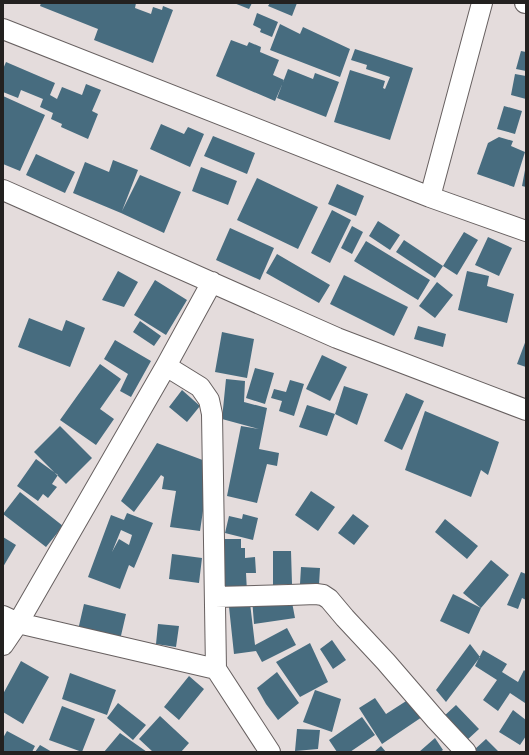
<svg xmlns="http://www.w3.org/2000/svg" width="529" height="755" font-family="Arial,sans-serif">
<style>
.building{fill:#476c7f;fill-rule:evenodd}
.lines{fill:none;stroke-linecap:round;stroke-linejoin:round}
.minor-casing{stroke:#676060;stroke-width:22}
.minor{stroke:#fff;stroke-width:20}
</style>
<rect width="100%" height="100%" fill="#e4dcdc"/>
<path class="building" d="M41,3H136L135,8L151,14L153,7L162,10L163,6L173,10L153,63L94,40L98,29L40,6Z
M234,3H252L249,9Z
M270,3H297L292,16L268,6Z
M257,13L278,22L272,37L260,32L261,29L253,25Z
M280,24L300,34L303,27L350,49L340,77L270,50Z
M231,40L247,46L249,42L261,47L260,52L279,60L273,75L284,80L275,101L216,76Z
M355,49L413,68L390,140L334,122L350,70L385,81L383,88L385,89L390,77L366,69L367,65L351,60Z
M521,51L526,52V71L516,69Z
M6,62L55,83L50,95L57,99L62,87L82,95L86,84L101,90L92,111L98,114L88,139L61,127L62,124L51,119L53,113L40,107L43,99L21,90L18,98L3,92V69Z
M288,69L313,79L315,73L339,82L326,117L277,98Z
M515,74L526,76V99L511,95Z
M3,96L45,115L20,171L3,164Z
M504,106L522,111L515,134L497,129Z
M161,124L184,134L188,127L204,134L190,167L150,149Z
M213,136L255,153L247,174L204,156Z
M499,137L513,141L511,146L525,152L514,187L477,174L488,143Z
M36,154L75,172L65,193L26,175Z
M113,160L138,170L122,211L140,175L181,192L164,233L121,213L73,193L85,162L109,172Z
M201,167L237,181L228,205L192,191Z
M525,170H526V187L522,186Z
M257,178L318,207L298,249L237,220Z
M337,184L364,196L356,216L328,204Z
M332,210L351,220L330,263L311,253Z
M378,221L400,235L390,250L369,236Z
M352,226L363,232L352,254L341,248Z
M230,228L274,248L260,280L216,260Z
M464,232L478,240L457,275L443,266L435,278L396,252L404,240L443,266Z
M488,237L512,248L499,276L475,265Z
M366,241L430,280L418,300L354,261Z
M277,254L330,285L319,303L266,273Z
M118,271L138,282L124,307L102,300Z
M467,271L489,276L487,286L514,294L507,323L458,310Z
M344,275L408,307L394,336L330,304Z
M155,280L187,300L166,335L134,315Z
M437,282L453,295L435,318L419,306Z
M29,318L62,331L66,320L85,328L70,367L18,347Z
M140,321L161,336L154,346L133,332Z
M418,326L446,334L443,347L414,339Z
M222,332L254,339L247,378L215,372Z
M115,340L151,361L131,397L120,391L128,374L104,359Z
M526,340V367L517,364Z
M322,355L347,367L330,401L306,389Z
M100,364L121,379L100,409L114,419L96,445L60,420Z
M255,368L274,373L265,404L246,398Z
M226,379L245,381L244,402L267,408L259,449L279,453L277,466L267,464L257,503L227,496L241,426L259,429L222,419Z
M290,380L304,384L294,416L279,411L282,401L271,398L274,389L286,392Z
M344,386L368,394L357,425L335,414Z
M182,390L200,406L187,422L169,407Z
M406,393L424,401L402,450L384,441Z
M307,405L335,414L327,436L299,427Z
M425,411L499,442L488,475L481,470L471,497L405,470Z
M60,426L92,458L66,484L34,452Z
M157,443L208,462L207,484L200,531L170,527L176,491L162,489L164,477L161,475L134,512L121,501Z
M36,459L58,475L52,484L57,487L48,498L43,494L38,501L17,486Z
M311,491L335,507L318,531L295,515Z
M20,492L63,526L46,547L3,514Z
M127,513L153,523L134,568L129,565L120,589L88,577L111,515L124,520ZM121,530L132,535L129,545L119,539L112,552Z
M243,514L258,518L253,540L225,533L229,516L242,519Z
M353,514L369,526L354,545L338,533Z
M445,519L478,546L467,559L435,532Z
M3,537L16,545L3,567Z
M222,539H241V548H245V558L255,557L256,573H246L247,592L223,593Z
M273,551H291L292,584L273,585Z
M172,554L202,558L199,583L169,579Z
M491,560L509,575L481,608L463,593Z
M301,567L320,568L319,585L300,584Z
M521,572L526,574V600L522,598L518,609L507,605Z
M453,594L481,608L469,634L440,621Z
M291,597L295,618L254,624L252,598Z
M250,603L255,645L287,628L296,645L262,662L256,651L234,654L229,607Z
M84,604L126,614L120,640L78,630Z
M158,624L179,626L176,647L156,644Z
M332,640L346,660L333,669L320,649Z
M310,643L328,682L300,697L276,662Z
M470,644L480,657L446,702L436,690Z
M483,650L507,664L502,672L518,682L524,670L526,672L525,703L510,693L498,711L483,700L497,680L475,666Z
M21,661L49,677L23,724L3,712V694Z
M277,672L299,703L278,720L266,704L257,688Z
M70,673L116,690L107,715L62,699Z
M189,676L204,689L179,720L164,707Z
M315,690L341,699L332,732L303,722Z
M414,696L422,717L382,744L359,708L375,698L386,714Z
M118,703L146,725L133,740L107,718Z
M456,705L479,729L466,741L443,717Z
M62,706L95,719L82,752L49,740Z
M513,710L526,720V736L520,745L499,732Z
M160,716L189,743L181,752H153L139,739Z
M362,717L375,735L350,752H337L329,740Z
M297,729L320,730L318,749L295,751Z
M7,731L35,746L32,752H3V738Z
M120,733L147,752H104Z
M435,738L443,750L440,752H419Z
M486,739L499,752H476L474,750Z
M40,745L52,752H35Z
M381,746L386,752H374Z"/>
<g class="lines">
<g class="minor-casing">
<path id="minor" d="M525,3H526
M3,29L430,197L526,231
M3,190L337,338L526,410
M430,197L482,3
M166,366L200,387L209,400L212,414L216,669L270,752
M215,597L289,595L316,594L323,595L329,599L345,618L386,662L436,720L466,752
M3,616L18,623L216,669
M3,645L18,623L166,366L212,282"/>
</g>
<use href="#minor" class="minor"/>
</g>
<rect width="529" height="755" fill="none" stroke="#232120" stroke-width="8"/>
</svg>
